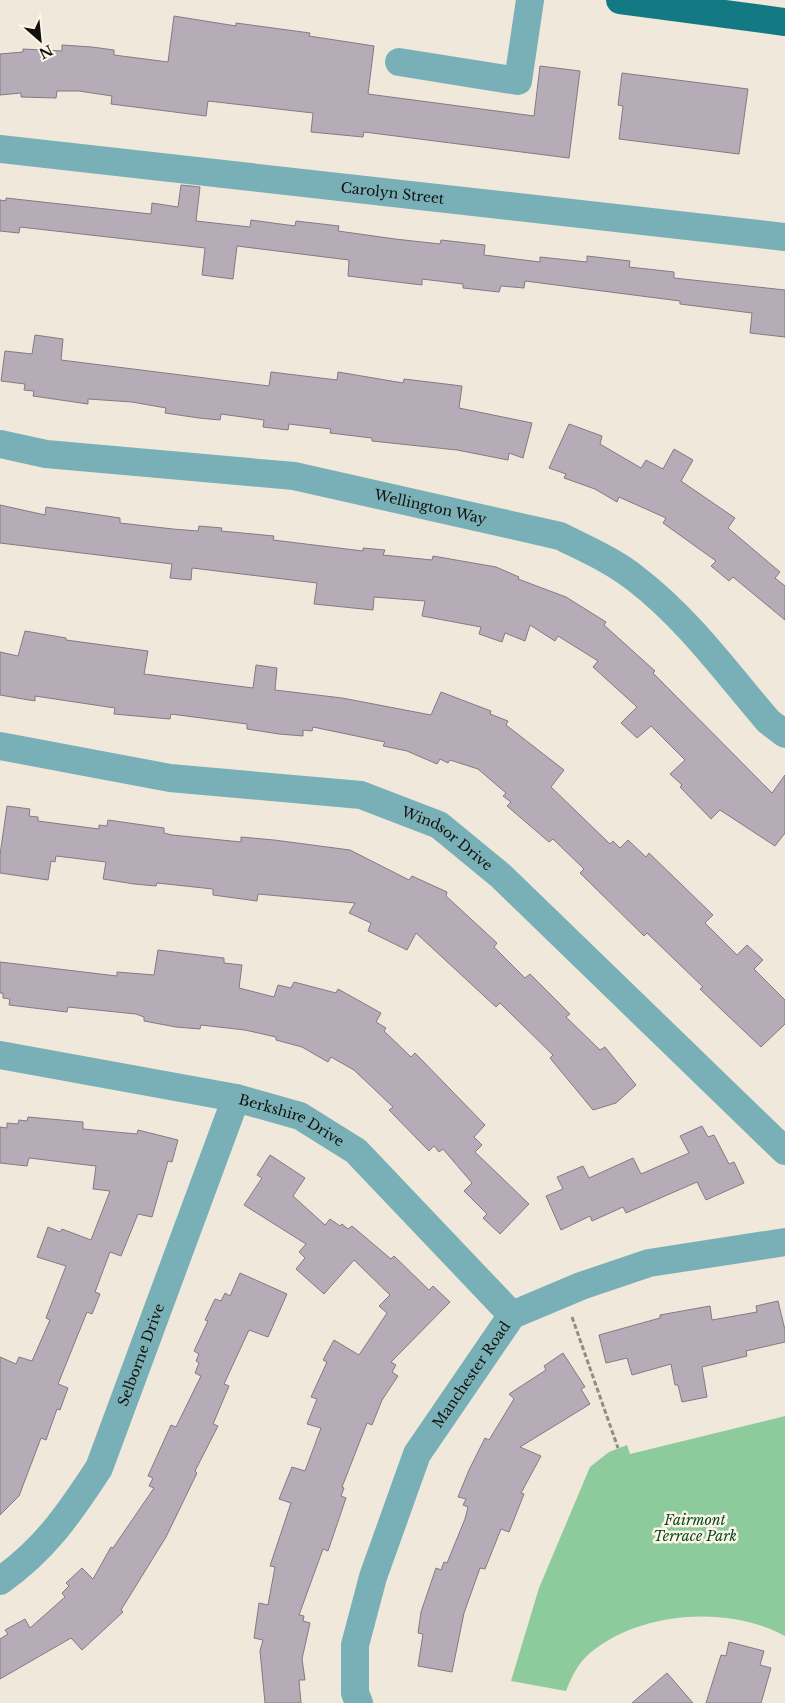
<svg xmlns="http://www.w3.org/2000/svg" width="785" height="1703" font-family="'Libre Baskerville',serif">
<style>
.green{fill:#8dcb9c}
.building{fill:#b5acb7;stroke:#837a84}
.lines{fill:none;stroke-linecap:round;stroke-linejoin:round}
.path{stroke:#928d84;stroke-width:3;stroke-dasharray:5 2.5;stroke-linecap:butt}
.minor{stroke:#79afb6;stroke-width:28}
.major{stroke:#137a84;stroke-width:28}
.labels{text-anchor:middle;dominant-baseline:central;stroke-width:5;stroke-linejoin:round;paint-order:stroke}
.street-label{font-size:14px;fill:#12100c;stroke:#fcf5e8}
.park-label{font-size:14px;font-style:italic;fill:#034a22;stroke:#fcf5e8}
</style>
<rect width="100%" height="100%" fill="#efe8db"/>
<path class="green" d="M785,1416V1636C729,1605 640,1611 590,1653C578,1663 572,1676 566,1691L511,1681L539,1588L590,1467L609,1452L627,1445L630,1454Z"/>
<path class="building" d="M174,16L236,26V23L310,33L309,36L374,46L368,94L534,116L540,66L580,71L569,158L364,132L363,137L311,132L313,113L208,101L206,116L111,104L112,96L79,91H57L56,98L21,97V93L0,95V54L23,52V49L62,51V45L92,47L114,50V55L168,62Z
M622,73L748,89L739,154L619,139L623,106L618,105Z
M181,185L200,187L196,221L250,227L251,220L295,226L296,221L339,226L338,231L395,239L440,244L441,240L485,245L484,255L540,262V257L587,262V256L630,261L629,267L674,272V278L785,290V337L750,333L752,313L680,304V301L525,281L524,288L501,286L499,292L463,288V284L422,279V285L348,276L349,260L237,246L233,279L202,275L205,248L20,227L19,233L0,231V200L6,201V198L151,214L152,203L178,207Z
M35,335L63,339L61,360L269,386L271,372L337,380L338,372L403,383L404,379L462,386L459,408L532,423L523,458L509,453L508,460L457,450L372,441V438L330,433L331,429L289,424L288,430L263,427L264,420L221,414L220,420L199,418L165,413L166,408L132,402L88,399V404L33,396L34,391L24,390L25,384L1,381L5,351L32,354Z
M569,424L602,436L600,444L641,468L646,460L663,469L674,449L693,460L681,481L735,518L728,528L780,572L775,578L785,586V620L733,577L729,581L711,566L716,561L663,523L666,518L619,497L617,502L595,489L564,478L566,474L549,468Z
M0,505L45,515L46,507L120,518V523L173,529L198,531L199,526L222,528L221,531L274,536L273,540L363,551V548L385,550L383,555L432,560L433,556L496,567L519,577L518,579L566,597L606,622L604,625L655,671L653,673L772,793L785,775V833L775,846L720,810L711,819L680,787L682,785L670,774L685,760L651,726L637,738L621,723L637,707L593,667L598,661L558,636L555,641L530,625L525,641L505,633L502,642L479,634L481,627L422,616L425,601L374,597L373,610L314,604L317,583L192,568L191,580L170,578L172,564L0,543Z
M25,631L66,638V640L148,651L144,674L253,688L256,665L277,668L275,690L342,698L431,715L441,692L491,711L490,714L508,721L506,725L564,770L551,787L610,844L613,841L620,848L628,840L646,857L649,853L713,915L705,923L737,955L747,945L763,960L754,969L785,1000V1024L761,1047L725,1013L700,989L703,987L647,933L644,936L580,873L584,869L553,839L549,842L507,806L511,802L503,796L506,793L478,769L450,760L448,763L440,759L437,764L407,751L383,746L385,742L313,727L312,731L303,730V736L279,734L247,729V724L171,714L170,719L114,714L115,708L35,696V701L0,695V652L18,656Z
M7,806L30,809L29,816L38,817V821L68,825L99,829V825L107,826L108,820L164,828V833L172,835L241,842V837L274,840L350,850L409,880L412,876L447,892L446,896L497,943L494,947L525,978L530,974L570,1014L566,1017L600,1050L605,1047L636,1085L616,1103L593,1110L550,1058L553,1055L500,1003L496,1007L416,933L407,950L368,931L371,923L349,913L355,903L258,894L257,901L213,895V889L157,883L156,886L134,884L103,879L106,862L56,856L55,862L51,861L48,880L0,873V855Z
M158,950L224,958V963L242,965L239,988L274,997L278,985L291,988L294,982L336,993L338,989L381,1013L376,1022L386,1028L384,1031L411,1057L415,1053L485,1125L474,1137L482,1145L475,1152L529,1204L500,1234L483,1218L487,1214L464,1191L472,1183L443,1149L439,1152L434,1146L429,1151L389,1110L393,1107L354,1070L331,1057L328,1062L302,1047L276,1040V1037L245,1030L201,1025L200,1029L176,1027L144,1021V1017L136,1014L68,1007L67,1012L9,1005L10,999L3,998V993H0V962L117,976V972L154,975Z
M28,1117L83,1122V1129L137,1134L138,1130L178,1140L172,1162L168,1161L152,1217L138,1214L121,1256L110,1252L95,1292L100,1294L92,1314L87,1312L58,1384L68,1388L60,1410L57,1409L46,1440L41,1438L19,1496L0,1515V1357L16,1364L19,1357L32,1361L50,1320L46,1318L66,1266L37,1257L48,1227L60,1232L62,1229L91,1240L110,1191L93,1189L96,1166L29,1158L27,1166L0,1163V1127L7,1128V1123L18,1124L19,1120L27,1121Z
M702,1126L708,1137L714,1135L729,1164L734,1162L744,1183L706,1200L697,1182L626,1213L623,1207L592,1221L590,1216L561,1230L546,1196L563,1189L557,1177L583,1166L589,1178L633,1158L641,1174L689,1153L680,1136Z
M270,1155L305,1178L293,1196L325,1225L330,1219L340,1226L342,1224L348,1229L352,1226L391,1259L394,1256L429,1290L433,1286L450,1302L391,1362L396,1365L392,1372L398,1376L382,1400L372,1425L367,1423L342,1487L344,1488L341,1496L346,1498L328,1551L323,1549L299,1615L304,1616L303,1621L310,1623L302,1659L305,1680H299L301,1703H265L260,1651L263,1640L254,1638L259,1603L268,1605L275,1567L270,1566L291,1503L279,1499L292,1467L305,1471L321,1428L307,1424L317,1399L311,1397L327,1362L323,1360L334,1340L359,1355L387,1313L379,1306L390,1295L354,1260L324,1294L296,1269L305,1258L299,1252L306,1244L244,1205L262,1178L257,1175Z
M240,1273L287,1294L268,1337L249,1330L224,1384L229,1386L213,1424L218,1426L195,1471L197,1473L166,1537L121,1610L123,1612L82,1650L71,1638L0,1679V1639L8,1634L5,1630L25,1619L30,1628L65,1597L62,1593L69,1586L66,1583L82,1568L93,1579L111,1547L113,1548L154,1488L149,1486L153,1478L148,1476L171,1425L176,1427L201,1376L195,1373L199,1363L196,1361L199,1354L194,1351L208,1321L205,1320L215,1299L221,1301L225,1293L230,1296Z
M778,1301L785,1330V1342L746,1351L747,1356L702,1367L707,1397L682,1402L678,1385H675L671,1364L632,1375L627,1358L606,1363L599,1335L660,1318V1315L710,1306L712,1320L757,1312L756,1306Z
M563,1353L585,1387L581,1389L590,1404L520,1447L541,1456L521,1493L524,1494L509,1532L501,1529L485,1569L480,1568L464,1613L452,1672L418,1666L423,1634L418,1633L421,1612L436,1568L441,1570L444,1562L447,1563L465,1519L468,1507L463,1505L466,1499L458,1497L469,1470L485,1438L489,1440L514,1399L509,1394L546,1370L544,1366Z
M729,1642L764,1651L760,1665L771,1668L761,1703H706L721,1655L726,1656Z
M667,1673L693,1703H632Z"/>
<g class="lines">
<path class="path" d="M572,1317L618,1448"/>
<g class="minor">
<path d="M399,62L518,81L530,0"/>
<path id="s1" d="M0,149L785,237"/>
<path id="s2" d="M0,444L46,454L294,476L560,536C586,549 614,561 636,579C687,618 726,672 768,721L785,734"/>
<path id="s3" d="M0,746L170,778L361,795L439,825L501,876L785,1151"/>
<path id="s4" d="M0,1055L236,1098L300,1116L356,1151L512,1315"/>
<path id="s5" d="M0,1581C45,1549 69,1514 99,1468L236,1098"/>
<path id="s6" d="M359,1703L355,1693V1645L373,1577L417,1454L512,1315L581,1286L649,1263L785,1242"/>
</g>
<path class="major" d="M620,0L785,22"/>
</g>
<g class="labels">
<g class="street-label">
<text stroke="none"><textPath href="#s1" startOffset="395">Carolyn Street</textPath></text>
<text stroke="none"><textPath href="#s2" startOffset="436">Wellington Way</textPath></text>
<text stroke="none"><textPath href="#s3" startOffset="462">Windsor Drive</textPath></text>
<text stroke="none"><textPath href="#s4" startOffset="300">Berkshire Drive</textPath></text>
<text stroke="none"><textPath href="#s5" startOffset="272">Selborne Drive</textPath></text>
<text stroke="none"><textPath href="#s6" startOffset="356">Manchester Road</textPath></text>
</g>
<g class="park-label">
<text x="695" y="1520">Fairmont<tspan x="695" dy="16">Terrace Park</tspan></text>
</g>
</g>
<g transform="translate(40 40) rotate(153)" stroke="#fcf5e8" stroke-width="4" paint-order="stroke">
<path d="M0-4L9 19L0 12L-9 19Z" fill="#12100c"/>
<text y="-8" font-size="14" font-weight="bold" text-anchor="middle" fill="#12100c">N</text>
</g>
</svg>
